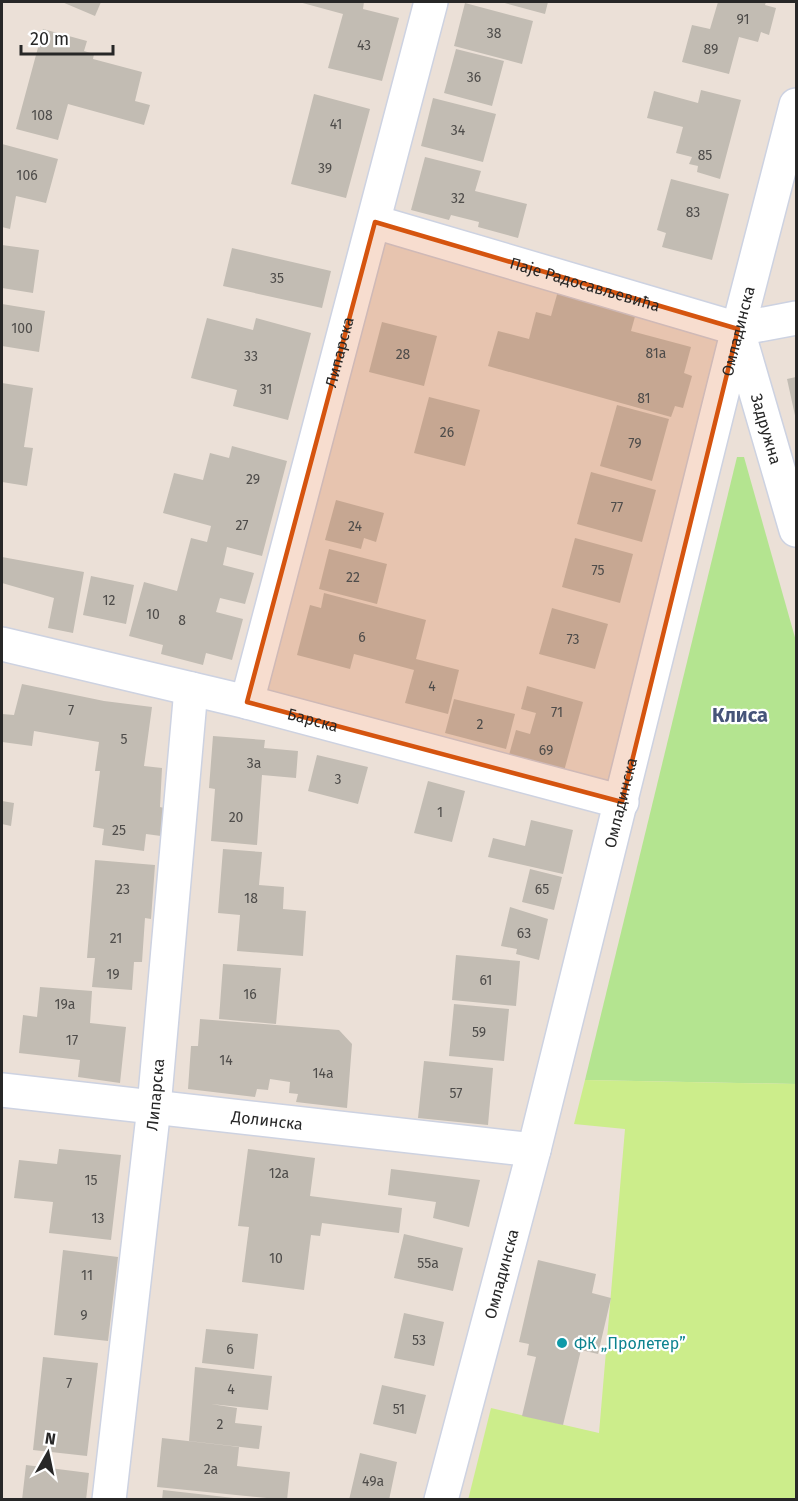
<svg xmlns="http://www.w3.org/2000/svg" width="798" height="1501" font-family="'Fira Sans',sans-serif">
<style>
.green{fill:#b4e490}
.pitch{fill:#cced8b}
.building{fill:#c2bcb3}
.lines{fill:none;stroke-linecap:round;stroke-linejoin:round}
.minor-casing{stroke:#cdd2e1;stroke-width:36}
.minor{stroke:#fff;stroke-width:33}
.marked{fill:#d5540f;fill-opacity:0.2;stroke:#d5540f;stroke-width:4.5;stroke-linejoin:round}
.culture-dot{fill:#0f9aa8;stroke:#fff;stroke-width:2}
.labels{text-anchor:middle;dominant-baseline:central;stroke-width:4.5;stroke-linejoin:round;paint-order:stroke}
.number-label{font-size:14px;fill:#4e4c4a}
.street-label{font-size:16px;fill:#272727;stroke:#fff}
.culture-label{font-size:16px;fill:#0d838f;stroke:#fff;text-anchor:start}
.quarter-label{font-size:20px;font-weight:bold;fill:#465479;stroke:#fff}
</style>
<rect width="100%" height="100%" fill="#ebe0d7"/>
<path class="green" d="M737,457H744L796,641V1084L585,1080Z"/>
<path class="pitch" d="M585,1080L796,1084V1499L468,1500L491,1408L599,1433L625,1129L574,1124Z"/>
<path class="building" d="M62,2H101L95,16Z
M299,2H364L363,9L399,18L382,81L328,68L343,14Z
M501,2H548L545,14Z
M718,2H766L765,5L776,8L769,35L761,32L758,42L739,37L729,74L682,62L692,25L710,29Z
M465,3L533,21L522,64L454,46Z
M43,29L87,41L84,51L94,54L93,59L142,72L135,101L150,105L144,125L68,104L58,140L16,129Z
M456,49L504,61L492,106L444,93Z
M701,90L741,100L720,179L697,172L698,166L689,164L692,157L676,153L683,127L647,118L654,91L698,103Z
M314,94L370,109L346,198L291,184Z
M433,98L496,114L483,162L421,146Z
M2,144L58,159L46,203L16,196L10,229L2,227Z
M425,157L481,171L475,191L527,204L518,238L478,227L479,222L451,215L449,220L411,210Z
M671,179L729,194L712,260L662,247L666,233L657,230Z
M2,245L39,250L33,293L2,288Z
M232,248L331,271L322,308L223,286Z
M558,291L636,313L631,331L691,347L684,373L692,376L683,408L675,406L671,417L488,366L498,331L529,339L536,312L551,316Z
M2,304L45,311L39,352L2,346Z
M207,318L253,330L256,318L311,333L288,420L233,406L237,390L191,378Z
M382,322L437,336L424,386L369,372Z
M796,377V420L787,379Z
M2,383L33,388L24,447L33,448L27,486L2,482Z
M429,397L480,410L465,466L414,453Z
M617,405L669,419L652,481L600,466Z
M232,446L287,461L262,556L227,547L223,565L254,573L245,604L220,598L216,612L243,619L232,660L206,653L203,665L161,654L163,645L129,636L144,582L177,591L191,538L207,542L211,526L163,513L174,473L203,480L210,453L229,458Z
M591,472L656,490L642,542L577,524Z
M336,500L384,513L376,542L364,538L361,549L325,540Z
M575,538L633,554L620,603L562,587Z
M329,549L387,564L377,604L319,589Z
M2,557L84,572L73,633L48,628L54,598L2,583Z
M91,576L134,585L126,624L83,615Z
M324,593L426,620L416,659L459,670L448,714L405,703L414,670L354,654L350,669L297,655L310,605L321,608Z
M552,608L608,624L595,669L539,654Z
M22,684L104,701L152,707L144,766L162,768L160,807L164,808L161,836L146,834L144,851L102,845L104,829L93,827L100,771H95L99,742L34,731L32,746L2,742V714L14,715Z
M527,686L583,702L564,771L509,755L516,730L530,734L536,713L521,709Z
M454,699L515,714L506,749L445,733Z
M213,736L265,740L264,748L298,751L296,778L262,775L257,845L211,841L215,789L209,788Z
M317,755L368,767L358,804L308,791Z
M428,781L465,791L452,842L414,833Z
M2,801L14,803L11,826L2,824Z
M531,820L573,830L563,874L488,857L493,838L525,846Z
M223,849L262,852L259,885L284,887L283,909L306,911L303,956L237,951L240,915L218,913Z
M95,860L155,865L151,919L145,918L142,962H134L132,990L92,987L95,958H87Z
M530,869L562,877L554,910L522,902Z
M510,907L548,919L539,960L516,954L517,949L501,946Z
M456,955L520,961L516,1006L452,1000Z
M223,964L281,968L276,1024L219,1019Z
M40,987L92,991L90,1023L126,1027L120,1083L78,1077L80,1060L19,1053L23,1015L37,1017Z
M454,1004L509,1009L504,1061L449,1056Z
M200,1019L339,1030L352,1044L347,1108L296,1102L298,1094L289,1093L290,1082L270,1079L268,1090L257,1089L255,1097L188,1089L191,1046H198Z
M424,1061L493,1068L488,1125L418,1118Z
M59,1149L121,1155L111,1240L49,1233L53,1202L14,1198L19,1160L57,1164Z
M248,1149L315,1158L310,1196L402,1208L399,1233L322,1223L320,1236L311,1235L304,1290L242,1282L249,1227L238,1226Z
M391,1169L480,1180L469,1227L433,1218L436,1202L388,1195Z
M404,1234L463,1248L453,1291L394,1278Z
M63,1250L118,1257L108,1341L54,1335Z
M538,1260L596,1274L592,1293L611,1298L598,1354L581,1350L563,1425L522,1416L536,1357L527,1355L529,1344L519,1342Z
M404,1313L444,1322L434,1366L394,1358Z
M206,1329L258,1334L254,1369L202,1363Z
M43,1357L98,1363L87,1456L33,1450Z
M195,1367L272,1376L268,1410L211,1404L237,1408L235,1423L262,1426L259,1449L189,1441Z
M382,1385L426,1395L416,1434L373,1424Z
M162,1438L239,1447L237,1466L290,1472L287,1500L157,1487Z
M360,1453L397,1462L389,1500H349Z
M26,1465L89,1473L86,1500H22Z
M163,1490L234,1498V1500H162Z"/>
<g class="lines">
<g class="minor-casing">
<g id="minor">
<path id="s1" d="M375,222L738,329L796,318"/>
<path id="s2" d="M738,331L796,530"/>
<path id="s3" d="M2,644L247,702L622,802"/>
<path id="s4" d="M247,702L431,2"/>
<path id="s5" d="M2,1090L534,1150"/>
<path id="s6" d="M109,1500L154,1107L191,689"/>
<path id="s7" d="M441,1500L534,1150L738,329L796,105"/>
</g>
</g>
<use href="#minor" class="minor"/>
</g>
<path class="marked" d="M375,222L738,329L622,802L247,702Z"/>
<circle class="culture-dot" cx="562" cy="1343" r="6"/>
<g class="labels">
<g class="number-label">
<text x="743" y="19">91</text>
<text x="494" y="33">38</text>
<text x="364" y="45">43</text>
<text x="711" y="49">89</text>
<text x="474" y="77">36</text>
<text x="42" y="115">108</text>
<text x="336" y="124">41</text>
<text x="458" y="130">34</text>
<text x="705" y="155">85</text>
<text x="325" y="168">39</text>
<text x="27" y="175">106</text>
<text x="458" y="198">32</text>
<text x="693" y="212">83</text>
<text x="277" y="278">35</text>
<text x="22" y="328">100</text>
<text x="656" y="353">81a</text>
<text x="403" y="354">28</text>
<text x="251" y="356">33</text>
<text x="266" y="389">31</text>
<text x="644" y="398">81</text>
<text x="447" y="432">26</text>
<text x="635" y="443">79</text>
<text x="253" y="479">29</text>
<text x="617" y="507">77</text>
<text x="242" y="525">27</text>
<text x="355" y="526">24</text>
<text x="598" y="570">75</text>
<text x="353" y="577">22</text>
<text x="109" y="600">12</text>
<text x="153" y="614">10</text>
<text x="182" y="620">8</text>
<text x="362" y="637">6</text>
<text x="573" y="639">73</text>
<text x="432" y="686">4</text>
<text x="71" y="710">7</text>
<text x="557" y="712">71</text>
<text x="480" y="724">2</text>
<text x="124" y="739">5</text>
<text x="546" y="750">69</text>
<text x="254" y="763">3a</text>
<text x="338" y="779">3</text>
<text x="440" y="812">1</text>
<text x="236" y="817">20</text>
<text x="119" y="830">25</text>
<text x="123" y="889">23</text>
<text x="542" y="889">65</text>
<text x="251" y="898">18</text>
<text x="524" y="933">63</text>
<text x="116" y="938">21</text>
<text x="113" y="974">19</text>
<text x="486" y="980">61</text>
<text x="250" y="994">16</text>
<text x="65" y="1004">19a</text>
<text x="479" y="1032">59</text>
<text x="72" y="1040">17</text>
<text x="226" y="1060">14</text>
<text x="323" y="1073">14a</text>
<text x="456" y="1093">57</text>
<text x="279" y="1173">12a</text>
<text x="91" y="1180">15</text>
<text x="98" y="1218">13</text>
<text x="276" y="1258">10</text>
<text x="428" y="1263">55a</text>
<text x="87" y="1275">11</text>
<text x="84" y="1315">9</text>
<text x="419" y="1340">53</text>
<text x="230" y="1349">6</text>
<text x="69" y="1383">7</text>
<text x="231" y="1389">4</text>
<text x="399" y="1409">51</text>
<text x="220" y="1424">2</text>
<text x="211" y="1469">2a</text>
<text x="373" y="1481">49a</text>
</g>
<g class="street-label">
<text stroke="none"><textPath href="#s1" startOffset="219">Паје Радосављевића</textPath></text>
<text stroke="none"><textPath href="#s7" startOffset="1206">Омладинска</textPath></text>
<text stroke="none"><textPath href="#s4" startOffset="362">Липарска</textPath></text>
<text stroke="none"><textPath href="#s2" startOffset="102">Задружна</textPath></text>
<text stroke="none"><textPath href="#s3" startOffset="320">Барска</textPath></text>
<text stroke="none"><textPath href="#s7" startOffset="720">Омладинска</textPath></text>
<text stroke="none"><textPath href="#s6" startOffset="408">Липарска</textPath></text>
<text stroke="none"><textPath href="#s5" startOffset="267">Долинска</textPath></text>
<text stroke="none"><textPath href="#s7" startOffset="234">Омладинска</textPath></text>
</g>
<g class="culture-label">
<text x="574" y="1343">ФК „Пролетер”</text>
</g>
<g class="quarter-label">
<text x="740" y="715">Клиса</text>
</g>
</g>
<rect width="798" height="1501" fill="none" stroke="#272727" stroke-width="6"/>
<g transform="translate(48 1453) rotate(9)" stroke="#ffffff" stroke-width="4.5" paint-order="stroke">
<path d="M0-4.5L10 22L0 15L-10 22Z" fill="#272727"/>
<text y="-9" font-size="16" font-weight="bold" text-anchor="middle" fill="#272727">N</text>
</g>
<path d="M21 45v9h92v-9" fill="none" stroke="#272727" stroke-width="3"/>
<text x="30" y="45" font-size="18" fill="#272727" stroke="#ffffff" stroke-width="4.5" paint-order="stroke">20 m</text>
</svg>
